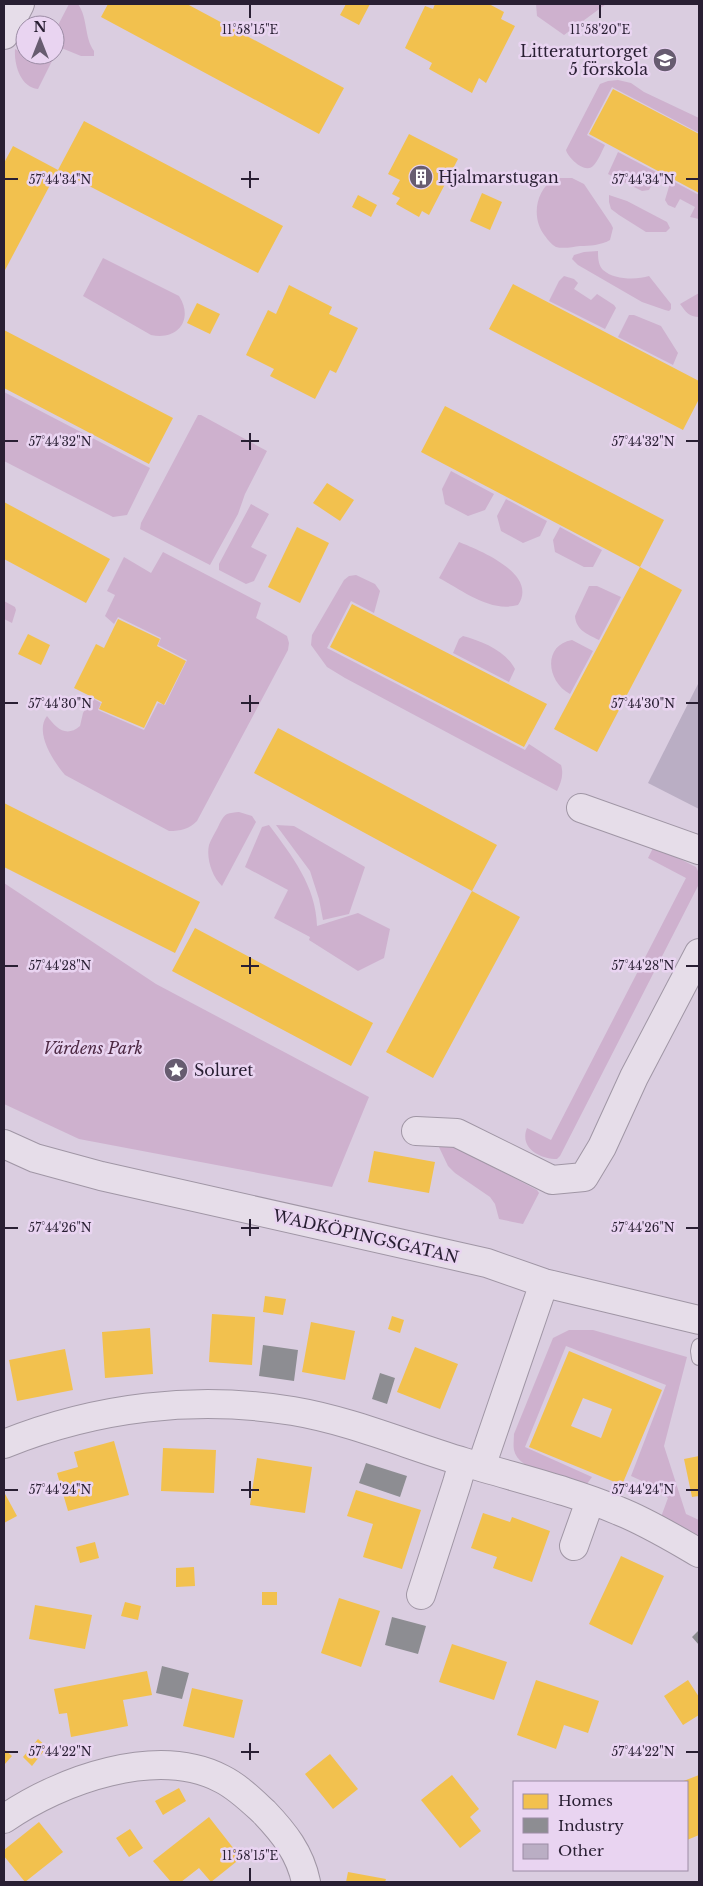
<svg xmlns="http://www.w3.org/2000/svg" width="703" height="1886" font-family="'Libre Baskerville',serif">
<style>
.green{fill:#ceb1ce}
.homes{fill:#f2c14e;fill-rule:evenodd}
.industry{fill:#8d8d92}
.building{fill:#baaec4}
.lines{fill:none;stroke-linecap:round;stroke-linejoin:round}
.service-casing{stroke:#a096a5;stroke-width:16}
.minor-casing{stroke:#a096a5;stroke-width:30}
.service{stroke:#e6dde9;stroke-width:14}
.minor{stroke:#e6dde9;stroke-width:28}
.ticks{fill:none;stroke:#291f33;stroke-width:2}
.labels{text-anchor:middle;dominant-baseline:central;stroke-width:5;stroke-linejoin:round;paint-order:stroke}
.poi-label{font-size:16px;fill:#291f33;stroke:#e9d4f1;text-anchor:start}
.park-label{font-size:16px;font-style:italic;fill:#4d2943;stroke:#e9d4f1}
.street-label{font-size:16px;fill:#291f33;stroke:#e9d4f1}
.ticks-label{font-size:12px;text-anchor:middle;fill:#291f33;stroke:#e9d4f1;stroke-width:5;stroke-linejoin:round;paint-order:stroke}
</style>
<rect width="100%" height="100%" fill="#dacde0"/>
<path class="green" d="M69,4H78C88,18 84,37 94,51V56H81L59,47L38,89C20,87 14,64 15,49L39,61L42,55H55V31Z
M536,4H606L564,35L537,16Z
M618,80L631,83L644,92L699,118V133L612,87L587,135L605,145C602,151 598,161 593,166C585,174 568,158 566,150L600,84L608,81Z
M618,152L658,173L649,190L642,191L608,174Z
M555,178H572L584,184L611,224L613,228L610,240C602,245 589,246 580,246C573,247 563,249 556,247C552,245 548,240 545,236C531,219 535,190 555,178Z
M671,180L699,195V219L690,217L695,207L680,199L675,208L668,205L665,200Z
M609,195L627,201L667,222L670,228L666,232H646L619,215L611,209L609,202Z
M598,251C598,257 598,265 603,270C614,280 637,280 649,276L671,304V309L669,311L665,310L642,302L578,265L572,259L574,255L584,252Z
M103,258L179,296C194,319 178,341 151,335L83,296Z
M564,276L574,279L578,283L574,289L591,300L597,294L614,305L616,308L605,329L549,301L559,281Z
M699,293V317C689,317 686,312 680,304Z
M629,315H634L661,326L678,353L673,365L618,337Z
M4,392L150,468L127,515L113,517L4,461Z
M198,415H201L267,451L245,494L238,514L210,565L140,529L141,523Z
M451,471L494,494L485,510L468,516L445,504L442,489Z
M506,499L547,521L540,536L523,543L501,531L497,516Z
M251,504L269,514L251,547L267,555L254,581L246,584L219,570V564Z
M560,527L602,550L593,567H584L555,552L553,540Z
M459,542C479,550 539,574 518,605C490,613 462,590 439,578Z
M163,552L261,603L256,618L287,636L289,643L288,650L197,821C189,829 181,831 169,831L65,775C54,762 34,733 47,716C56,728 66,738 80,726L83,713L92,698L101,703L98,710L144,730L158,703L165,705L187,660L158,645L161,638L118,617L114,624L105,616L115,595L107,591L124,557L151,573Z
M356,575L375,584L380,591L374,613L351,601L327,648L525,750L529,744L561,765C564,775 561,782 557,791L345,678L327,667L311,645L312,635L344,580L349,576Z
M589,586H597L621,597L599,640C587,634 576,630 575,616Z
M4,601L15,607L16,610L12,623L4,619Z
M463,636C482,641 506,651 515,669L509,682L453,653L459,639Z
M572,640L593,651L570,694C546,681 543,645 572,640Z
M239,812L252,816L256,822L222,886C212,877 206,858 209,845C211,839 215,833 218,827C220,823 222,817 227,814C230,813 235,812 239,812Z
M269,825C292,856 316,886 317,926L358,913L390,929L384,958L358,971L309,940L310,937L274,918L288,890L245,867L262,827Z
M276,825L294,826L365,867L349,914L323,920L319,899L310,871Z
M654,846L696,867L699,873V884L560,1156L557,1159C540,1159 519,1148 527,1128L551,1140L686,878L648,858Z
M4,883L156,984L369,1097L332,1187L79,1139L4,1104Z
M447,1143L537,1190L539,1193L523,1224L499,1219L495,1204L490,1197L455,1173L448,1166L438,1145Z
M569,1330H593L687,1357L664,1446L686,1514L699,1520V1540L661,1517L668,1498L653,1486L631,1476L666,1385L566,1346L525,1447L592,1477L584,1488C566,1481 518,1471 514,1450C513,1445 514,1439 514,1434L553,1338Z"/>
<path class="homes" d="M108,4H187L344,88L319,134L101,17Z
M346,4H370L359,25L340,15Z
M435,4H489L504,12L501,19L515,26L486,83L479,78L472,93L429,69L432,63L405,48L425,6L433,9Z
M613,89L699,134V193L589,134Z
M84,121L283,226L258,273L58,170L4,272V163L13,146L58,170Z
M409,134L458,159L429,215L422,211L419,217L396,204L400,198L392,194L400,180L388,174Z
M482,193L502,202L490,230L470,221Z
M358,195L377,205L371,217L352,207Z
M513,284L699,381V399L683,430L489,329Z
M289,285L332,307L329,314L358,328L336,373L330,370L315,399L270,376L274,369L246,355L268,310L276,314Z
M197,303L220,314L210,334L187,323Z
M4,330L173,418L149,464L4,388Z
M445,406L664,520L640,567L421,452Z
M327,483L354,500L340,521L313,503Z
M4,502L110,559L86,603L4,559Z
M297,527L329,543L300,603L268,587Z
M640,567L682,590L597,752L554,729Z
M352,604L547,704L524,747L330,647Z
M118,619L160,639L157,646L186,661L164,705L157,701L144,728L99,709L102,702L74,688L96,644L104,648Z
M28,634L50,645L41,665L18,654Z
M278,728L497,845L472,891L520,917L433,1078L386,1052L472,891L254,773Z
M4,803L200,902L175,953L4,867Z
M195,928L373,1023L351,1066L172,971Z
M374,1151L435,1162L429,1193L368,1182Z
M265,1296L286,1299L283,1315L263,1312Z
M212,1314L255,1317L252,1365L209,1362Z
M392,1316L404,1320L400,1333L388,1329Z
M311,1322L355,1331L345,1380L302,1372Z
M150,1328L153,1374L105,1378L102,1332Z
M415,1347L458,1364L440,1409L397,1392Z
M65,1349L73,1390L17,1401L9,1360Z
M569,1351L662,1390L622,1485L529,1447ZM583,1398L612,1409L601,1438L571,1426Z
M114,1441L129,1495L68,1511L57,1473L78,1467L74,1452Z
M163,1448L216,1450L214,1493L161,1491Z
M699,1456V1496L692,1497L684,1459Z
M257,1458L312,1467L305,1513L250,1505Z
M356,1490L421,1510L402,1569L363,1557L373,1524L347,1516Z
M4,1492L17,1516L4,1523Z
M483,1513L510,1522L512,1517L550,1531L532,1582L493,1568L497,1557L471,1548Z
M95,1542L99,1558L80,1563L76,1547Z
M621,1556L664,1576L632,1645L589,1624Z
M194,1567L195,1586L176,1587V1568Z
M262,1592H277V1605H262Z
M339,1598L380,1611L361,1667L321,1653Z
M125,1602L141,1606L138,1620L121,1616Z
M35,1605L92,1615L85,1649L29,1639Z
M452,1644L507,1662L494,1700L439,1682Z
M147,1671L152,1695L123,1700L128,1726L71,1737L67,1713L59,1714L54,1689Z
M536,1680L599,1701L588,1733L564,1725L556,1749L517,1735Z
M688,1680L699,1697V1715L683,1725L664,1696Z
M192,1688L243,1700L234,1738L183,1726Z
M38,1739L47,1747L32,1766L23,1757Z
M4,1749L12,1756L4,1765Z
M330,1754L358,1789L333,1809L305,1774Z
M452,1775L479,1809L470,1817L481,1831L460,1848L421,1800Z
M699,1775V1835L687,1840V1782H681Z
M179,1788L186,1801L163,1815L155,1801Z
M209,1817L241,1858L211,1882L199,1868L181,1882H171L153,1861Z
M39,1822L63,1852L25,1882L4,1856V1850Z
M130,1829L143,1848L129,1857L116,1838Z
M348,1872L386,1879L385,1882H346Z"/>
<path class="industry" d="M263,1345L298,1350L294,1381L259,1376Z
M380,1373L395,1378L387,1404L372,1399Z
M366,1463L407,1476L400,1497L359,1483Z
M392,1617L426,1626L418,1654L385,1645Z
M699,1630V1645L692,1637Z
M162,1666L189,1673L182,1699L156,1693Z"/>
<path class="building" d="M699,682V809L648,783Z"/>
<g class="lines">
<g class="service-casing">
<path id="service" d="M699,1346L698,1351L699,1358"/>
</g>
<g class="minor-casing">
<path id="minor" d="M4,35L20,4
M581,808L699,850
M416,1131L457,1133L552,1180L584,1177L602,1147L634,1077L699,953
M4,1144L35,1158L101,1176L487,1263L544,1283L699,1320
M4,1444C96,1407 195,1395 293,1411C352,1421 407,1445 464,1462C516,1478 569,1490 619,1511C647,1522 673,1538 699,1553
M481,1467L544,1283
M574,1546L590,1501
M421,1595L457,1483L463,1462
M4,1819C60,1780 157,1745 222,1779C238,1787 251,1800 264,1812C284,1833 300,1853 306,1882"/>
</g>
<use href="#service" class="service"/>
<use href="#minor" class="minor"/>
</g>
<path class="ticks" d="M250,5V18M600,5V18M250,171V188M5,179H18M241,179H259M686,179H698M250,433V450M5,441H18M241,441H259M686,441H698M250,695V712M5,703H18M241,703H259M686,703H698M250,957V974M5,966H18M241,966H259M686,966H698M250,1219V1236M5,1228H18M241,1228H259M686,1228H698M250,1481V1498M5,1490H18M241,1490H259M686,1490H698M250,1743V1760M5,1752H18M241,1752H259M686,1752H698M250,1868V1881"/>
<defs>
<g id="school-disc" transform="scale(1.25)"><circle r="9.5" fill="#675c70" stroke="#e9d4f1"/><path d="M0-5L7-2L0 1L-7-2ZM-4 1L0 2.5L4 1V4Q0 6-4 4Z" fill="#fff"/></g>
<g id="building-disc" transform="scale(1.25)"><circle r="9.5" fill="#675c70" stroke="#e9d4f1"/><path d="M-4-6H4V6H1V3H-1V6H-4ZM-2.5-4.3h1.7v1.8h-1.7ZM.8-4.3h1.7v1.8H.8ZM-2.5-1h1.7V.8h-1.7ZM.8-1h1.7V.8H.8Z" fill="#fff"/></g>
<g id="sight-disc" transform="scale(1.25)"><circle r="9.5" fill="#675c70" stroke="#e9d4f1"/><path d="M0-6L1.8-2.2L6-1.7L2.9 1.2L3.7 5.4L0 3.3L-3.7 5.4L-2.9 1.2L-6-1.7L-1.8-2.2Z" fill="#fff"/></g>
</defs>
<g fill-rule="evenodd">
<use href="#school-disc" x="665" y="60"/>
<use href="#building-disc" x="421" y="177"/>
<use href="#sight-disc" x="176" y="1070"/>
</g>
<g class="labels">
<g class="poi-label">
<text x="648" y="51" text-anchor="end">Litteraturtorget<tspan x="648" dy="18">5 förskola</tspan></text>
<text x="438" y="177">Hjalmarstugan</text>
<text x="194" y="1070">Soluret</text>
</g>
<g class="park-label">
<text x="93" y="1048">Värdens Park</text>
</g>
<g class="street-label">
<text transform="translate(366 1236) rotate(13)">WADKÖPINGSGATAN</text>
</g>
</g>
<g class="ticks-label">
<text x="250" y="34">11°58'15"E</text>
<text x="600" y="34">11°58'20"E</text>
<text x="60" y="184">57°44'34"N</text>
<text x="643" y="184">57°44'34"N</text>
<text x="60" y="446">57°44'32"N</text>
<text x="643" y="446">57°44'32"N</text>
<text x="60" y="708">57°44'30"N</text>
<text x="643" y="708">57°44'30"N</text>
<text x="60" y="970">57°44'28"N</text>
<text x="643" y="970">57°44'28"N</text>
<text x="60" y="1232">57°44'26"N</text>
<text x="643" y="1232">57°44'26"N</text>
<text x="60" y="1494">57°44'24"N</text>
<text x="643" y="1494">57°44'24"N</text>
<text x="60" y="1756">57°44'22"N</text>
<text x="643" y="1756">57°44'22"N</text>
<text x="250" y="1860">11°58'15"E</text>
</g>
<rect width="703" height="1886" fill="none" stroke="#291f33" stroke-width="10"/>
<rect x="513" y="1781" width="175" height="90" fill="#e9d4f1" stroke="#9c8ca5"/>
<rect x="523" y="1794" width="25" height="15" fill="#f2c14e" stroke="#9c8ca5"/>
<text x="558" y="1806" font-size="15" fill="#291f33">Homes</text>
<rect x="523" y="1818" width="25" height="15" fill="#8d8d92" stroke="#9c8ca5"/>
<text x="558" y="1831" font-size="15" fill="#291f33">Industry</text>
<rect x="523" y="1844" width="25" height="15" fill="#baaec4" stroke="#9c8ca5"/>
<text x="558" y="1856" font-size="15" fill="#291f33">Other</text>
<g transform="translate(40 40)"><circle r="24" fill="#e9d4f1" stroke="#9c8ca5"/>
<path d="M0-4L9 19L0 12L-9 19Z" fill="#675c70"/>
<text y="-8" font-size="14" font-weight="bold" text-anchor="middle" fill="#291f33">N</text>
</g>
</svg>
